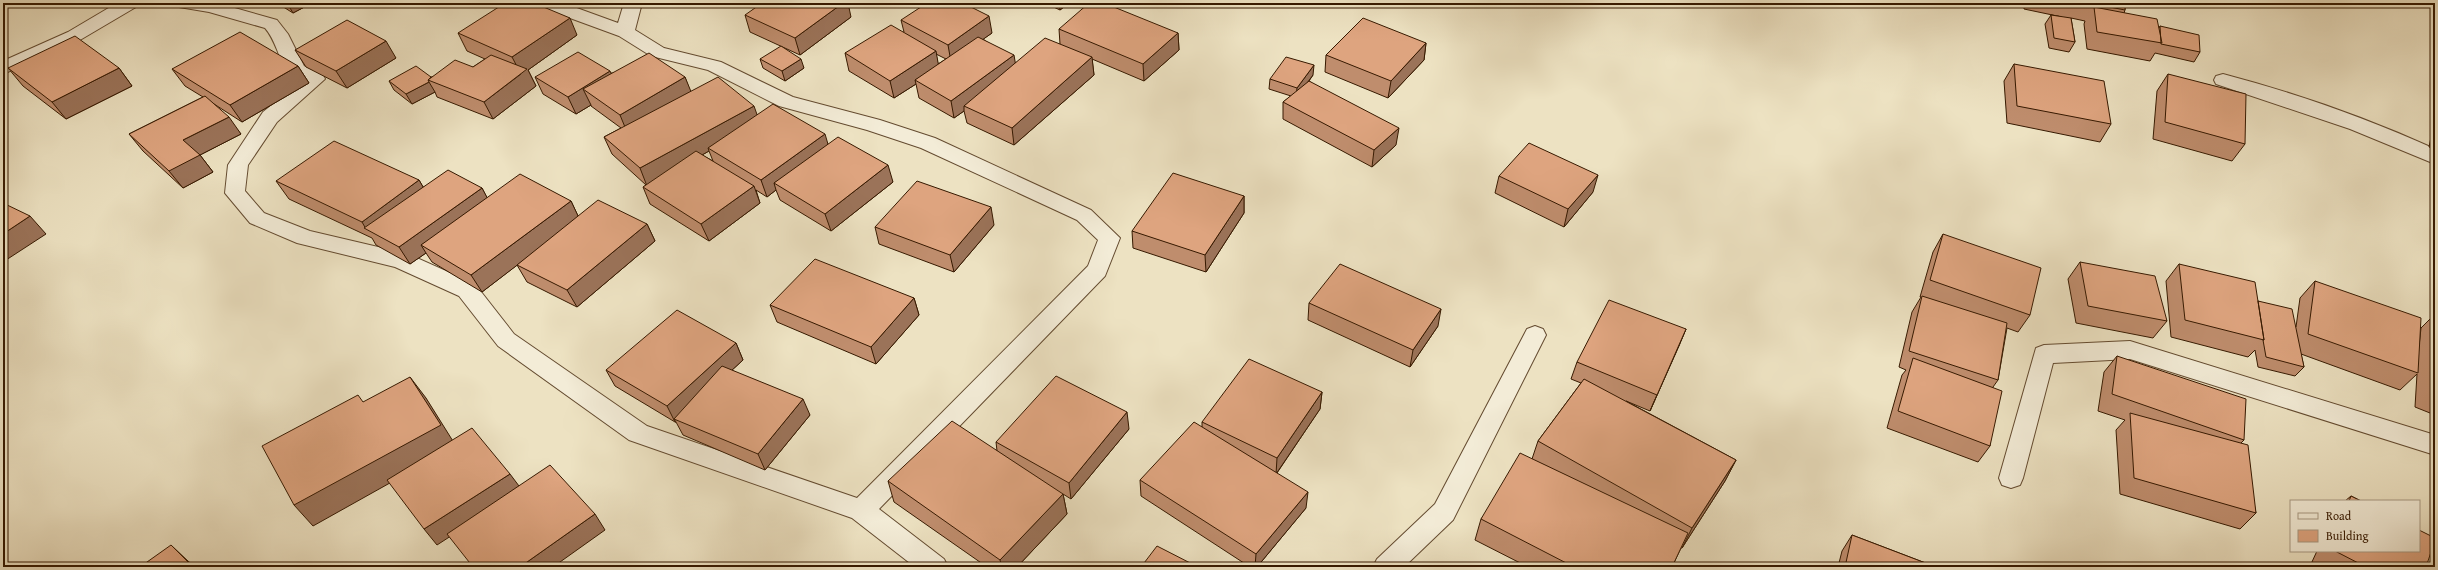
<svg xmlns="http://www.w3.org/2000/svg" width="2438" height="570" font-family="'Gentium Book Plus',serif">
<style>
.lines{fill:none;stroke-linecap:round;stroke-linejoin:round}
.street-casing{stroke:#644b30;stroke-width:2}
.street{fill:#f3ecd7;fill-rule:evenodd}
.wall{fill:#bf8d6d;stroke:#361900;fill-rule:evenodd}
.shaded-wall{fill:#9b7359;stroke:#361900}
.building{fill:#dea47f;stroke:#361900}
</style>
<rect width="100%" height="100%" fill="#ede2c2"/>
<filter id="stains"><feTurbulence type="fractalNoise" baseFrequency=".005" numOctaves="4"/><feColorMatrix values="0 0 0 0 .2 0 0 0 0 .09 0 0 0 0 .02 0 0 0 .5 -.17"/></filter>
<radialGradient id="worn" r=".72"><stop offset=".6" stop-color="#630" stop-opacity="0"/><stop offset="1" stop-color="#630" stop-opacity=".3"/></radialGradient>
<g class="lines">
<g class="street-casing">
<path id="street" d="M117,3H139L136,7L80,40L3,74V61L68,32Z
M176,3H217L277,20L288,34L304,66L323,75L325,79L277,122L248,165L245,191L264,213L310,231L408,254L475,284L514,334L647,426L857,498L1088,266L1098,240L1077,220L921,148L867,130L779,106L708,70L651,56L619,36L540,7L537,3H563L618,23L624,3H642L635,30L664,48L721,62L793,97L880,120L935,138L1091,210L1120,238L1105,276L879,509L944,559L948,567H915L852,518L629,440L498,346L459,296L395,267L297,243L250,223L225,193L228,165L263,112L302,81C278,71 280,45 265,28L209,12L179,7Z
M2223,74C2295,93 2367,118 2435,149V164L2350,129L2216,84L2214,80L2216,76Z
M1535,326L1543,329L1546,335L1453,520L1404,567H1373L1377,559L1435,504L1527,329Z
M2130,341L2435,435V455L2130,359L2053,363L2023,478L2020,485L2011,488L2002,485L1999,478L2036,348L2044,345Z"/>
</g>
<use href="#street" class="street"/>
</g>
<path class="wall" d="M277,3H312L293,13Z
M1045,3H1069L1060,10Z
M2024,3H2125V10L2124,13L2159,28L2160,26L2200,52L2194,62L2155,53L2150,61L2087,49L2084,24L2085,21L2071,18L2075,42L2069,52L2049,48L2045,24L2051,15L2062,17L2024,9Z
M745,15L851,17L800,55L750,32Z
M901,20L992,33L983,39L1015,63L1060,44L1059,29L1178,33L1179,50L1144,81L1092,59L1094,75L1014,145L967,123L964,111L954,118L919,98L916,84L894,98L849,71L845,53L904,32ZM936,54L946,59L938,64Z
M458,33L577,35L528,70L536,86L493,119L437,97L435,92L412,104L394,90L389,81L431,77L473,67L485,59L467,51Z
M1426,43L1424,60L1388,98L1325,72L1326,55Z
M295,50L396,58L347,88L306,67Z
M760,59L804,68L785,81L763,68Z
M2014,64L2111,124L2100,142L2007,123L2004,81Z
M298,66L309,83L242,122L214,104L241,134L200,155L213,172L183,188L143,151L129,134L203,97L185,86L172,69Z
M8,68H119L132,86L66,119L23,86Z
M612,73L685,77L690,91L757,115L828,144L893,182L831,231L780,200L776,190L767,197L756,190L760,203L709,241L650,204L643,187L646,185L612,154L604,137L621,128L591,106V105L576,114L543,94L535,77ZM709,151L713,161L702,155Z
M2168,74L2245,144L2232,161L2153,139L2157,91Z
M1313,75L1309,81L1396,145L1372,167L1283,119V102L1291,96L1269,89L1270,79Z
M2435,118V149L2429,147Z
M1499,176L1593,192L1564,227L1495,193Z
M419,180L423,187L482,188L487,198L571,201L578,216L647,224L655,241L577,307L527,282L517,265L482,292L432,262L426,253L410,264L376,245L372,238L289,199L276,181Z
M1244,196V213L1206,272L1133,248L1132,231Z
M994,225L954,272L879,244L875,227Z
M1943,234L2030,315L2018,332L2007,328L1998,380L1993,387L1990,446L1978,462L1887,428L1902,375L1906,370L1899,367L1912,312L1921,297H1920L1933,252Z
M2080,262L2167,321L2153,338L2076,323L2068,279Z
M2179,264L2258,301L2296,327L2300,298L2315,281L2418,356L2421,328L2435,314V415L2415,407L2417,374L2400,390L2301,354L2304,367L2295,376L2258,367L2255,350L2248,357L2171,337L2166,281Z
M914,298L919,315L876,364L777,322L770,305Z
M1309,303L1438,326L1410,367L1308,320Z
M1686,329L1650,411L1626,401L1736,460L1725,481L1682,548H1681L1672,567H1528L1475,540L1481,519L1532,459L1538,441L1581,383L1571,379L1577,362Z
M736,343L743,360L732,370L810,415L765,470L683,435L676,422H675L615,386L606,370Z
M2117,356L2244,440L2241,443L2256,513L2240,529L2120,494L2116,430L2125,420L2098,411L2104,372Z
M1322,392L1320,409L1277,473L1306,508L1257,567H1250L1141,496L1140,480L1202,427V422Z
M1129,429L1071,499L1063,494L1067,514L1017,567H987L894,502L888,481L997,451L996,442Z
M2351,496L2361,501H2345Z
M1852,535L1936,567H1838L1842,551Z
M2317,551H2419L2426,567H2317L2311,564Z"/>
<path class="shaded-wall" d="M287,3H312L293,13Z
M843,3H848L851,17L800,55L795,38Z
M1059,3H1069L1060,10Z
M989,16L992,33L951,62L948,45Z
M570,18L577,35L528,70L536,86L493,119L484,102L521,74L512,57Z
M1178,33L1179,50L1144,81L1143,64Z
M386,41L396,58L347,88L336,71Z
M1426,43L1424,60L1388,98L1391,81Z
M936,51L939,68L915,80L916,84L894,98L890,81Z
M1014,55L1017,73L964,106V111L954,118L951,101Z
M1092,57L1094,75L1014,145L1012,128Z
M801,59L804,68L785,81L782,71Z
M1314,65L1313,75L1296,98L1297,88Z
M298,66L309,83L242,122L230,105Z
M119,68L132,86L66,119L52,102Z
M610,71L618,88L583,89L591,105L576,114L568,97Z
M685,77L692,94L627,132L620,115Z
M429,82L435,92L412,104L406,94Z
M754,106L760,123L708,148L709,151L647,186L640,168Z
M229,117L241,134L200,155L213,172L183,188L169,171L183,140Z
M1399,128L1396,145L1372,167L1374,150Z
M825,134L830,151L774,183L776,190L767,197L761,180Z
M888,165L893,182L831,231L825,214Z
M1598,175L1593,192L1564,227L1568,209Z
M419,180L429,197L366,229L362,222Z
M754,186L760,203L709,241L701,224Z
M482,188L491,205L421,245L426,253L410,264L399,247Z
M1244,196V213L1206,272L1205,255Z
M571,201L579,218L482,292L471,275Z
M991,207L994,225L954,272L950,255Z
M30,216L46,234L3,262V234Z
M647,224L655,241L577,307L567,290Z
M914,298L919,315L876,364L871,347Z
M1441,309L1438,326L1410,367L1413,350Z
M1686,329L1679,346L1650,411L1657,395Z
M736,343L743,360L678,420L674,419L676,422H675L667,406Z
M410,377L426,398L456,446L313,526L294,505Z
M1322,392L1320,409L1276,474L1277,458Z
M803,399L810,415L765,470L758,454Z
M1127,412L1129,429L1071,499L1069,483Z
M1736,460L1725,481L1682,548L1692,528Z
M510,474L522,490L437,545L424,529Z
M1308,492L1306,508L1257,567H1255L1256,554Z
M1063,494L1067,514L1017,567H1002L1000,560Z
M595,514L605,530L553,567H520Z
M171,545L188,561L195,567H193Z"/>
<path class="building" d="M505,3H534L570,18L512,57L458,33Z
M762,3H843L795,38L745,15Z
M927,3H963L989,16L948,45L901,20Z
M1089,3H1104L1178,33L1143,64L1059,29Z
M2089,3H2125V10Z
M2094,7L2157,19L2162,43L2097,32Z
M2051,15L2071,18L2075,42L2054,38Z
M1363,18L1426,43L1391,81L1326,55Z
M347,20L386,41L336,71L295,50Z
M891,25L936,51L890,81L845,53Z
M2160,26L2199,35L2200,52L2161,44Z
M240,32L298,66L230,105L172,69Z
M75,36L119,68L52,102L8,68Z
M978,37L1014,55L951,101L915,80Z
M1045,38L1092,57L1012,128L964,106Z
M781,46L801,59L782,71L760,59Z
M578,52L610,71L568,97L535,77Z
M649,53L685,77L620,115L583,89Z
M491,55L527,69L484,102L428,80L455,60L473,67Z
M1286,57L1314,65L1297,88L1270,79Z
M2014,64L2104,81L2111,124L2017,106Z
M416,66L431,77L428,80L429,82L406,94L389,81Z
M2168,74L2246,94L2245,144L2165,122Z
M718,77L754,106L640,168L604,137Z
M1309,81L1399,128L1374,150L1283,102Z
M205,96L229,117L183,140L200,155L169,171L129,134Z
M773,104L825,134L761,180L708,148Z
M838,137L888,165L825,214L774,183Z
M334,141L419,180L362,222L276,181Z
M1529,143L1598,175L1568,209L1499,176Z
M696,151L754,186L701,224L643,187Z
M448,170L482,188L399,247L364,228Z
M1173,173L1244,196L1205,255L1132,231Z
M520,174L571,201L471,275L421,245Z
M917,181L991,207L950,255L875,227Z
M598,200L647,224L567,290L517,265Z
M3,203L30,216L3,234Z
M1943,234L2041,268L2030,315L1930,280Z
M815,259L914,298L871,347L770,305Z
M2080,262L2155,276L2167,321L2088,306Z
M1340,264L1441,309L1413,350L1309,303Z
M2179,264L2255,282L2264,340L2185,320Z
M2315,281L2421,318L2418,373L2308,334Z
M1922,296L2007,323L1998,380L1909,351Z
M1609,300L1686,329L1657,395L1577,362Z
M2258,301L2292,309L2304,367L2266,357L2263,340H2264Z
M677,310L736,343L667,406L606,370Z
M2117,356L2246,399L2244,440L2112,394Z
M1913,358L2002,391L1990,446L1898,411Z
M1249,359L1322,392L1277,458L1202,422Z
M2435,362V391H2433Z
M722,366L803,399L758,454L674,419Z
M1056,376L1127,412L1069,483L996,442Z
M410,377L441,425L294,505L262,446L358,395L363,402Z
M1584,379L1736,460L1692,528L1538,441Z
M2130,413L2248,445L2256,513L2134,478Z
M952,421L1063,494L1000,560L888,481Z
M1194,422L1308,492L1256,554L1140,480Z
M472,428L510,474L424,529L387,480Z
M1520,453L1688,533L1672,567H1574L1481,519Z
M550,465L595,514L520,567H473L447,534Z
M2351,496L2361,501H2349Z
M2419,530L2435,538V540L2426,567H2366L2335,551H2419Z
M1852,535L1936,567H1845Z
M171,545L193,567H140Z
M1157,546L1198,567H1141Z"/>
<rect width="2438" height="570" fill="none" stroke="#ede2c2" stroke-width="16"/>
<rect x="4" y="4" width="2430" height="562" fill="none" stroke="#361900" stroke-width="2"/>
<rect x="8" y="8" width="2422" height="554" fill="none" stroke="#361900"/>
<rect x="2290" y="500" width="130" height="52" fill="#f3ecd7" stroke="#a79881"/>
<rect x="2298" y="513" width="20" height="6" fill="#f3ecd7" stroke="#a79881"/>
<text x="2326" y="520" font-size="12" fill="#361900">Road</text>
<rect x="2298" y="530" width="20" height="12" fill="#dea47f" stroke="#a79881"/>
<text x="2326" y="540" font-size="12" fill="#361900">Building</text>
<rect width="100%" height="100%" filter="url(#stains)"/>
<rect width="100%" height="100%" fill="url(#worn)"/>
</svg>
